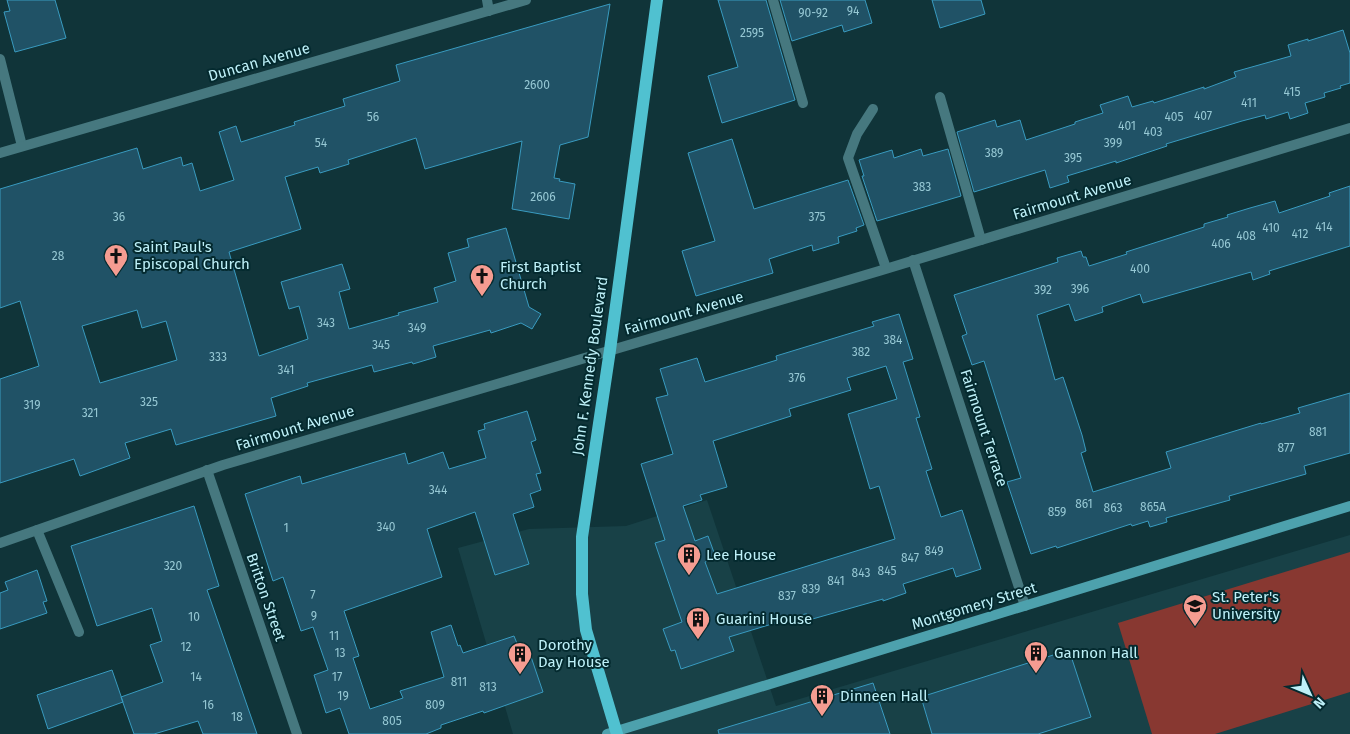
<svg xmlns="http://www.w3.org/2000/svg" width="1350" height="734" font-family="'Fira Sans',sans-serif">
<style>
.built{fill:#184147}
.green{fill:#883831}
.building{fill:#205266;stroke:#399bc0;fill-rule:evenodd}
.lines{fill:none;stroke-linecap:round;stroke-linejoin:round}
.service{stroke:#46787f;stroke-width:10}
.minor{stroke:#46787f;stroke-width:10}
.tertiary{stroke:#46787f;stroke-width:10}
.secondary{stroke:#4da1ad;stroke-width:10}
.primary{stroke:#50c1d0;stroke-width:12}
.labels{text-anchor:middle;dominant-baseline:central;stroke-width:4;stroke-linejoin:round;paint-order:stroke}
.number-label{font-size:12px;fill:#96c8d4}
.street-label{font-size:15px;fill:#bef0f8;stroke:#042a2f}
.poi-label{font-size:15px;fill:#bef0f8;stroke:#042a2f;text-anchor:start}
</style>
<rect width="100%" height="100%" fill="#103439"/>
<path class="built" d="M707,500L776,706L1350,535V734H513L458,548L529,529L626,526Z"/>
<path class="green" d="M1350,552V692L1215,734H1152L1118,623Z"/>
<path class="building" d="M7,0H55L66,38L15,52L4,12L10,11Z
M718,0H766L795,100L722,123L708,76L738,67Z
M780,0H865L872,23L844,32L842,25L792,41Z
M932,0H981L985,14L940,28Z
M610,4L588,137L560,145L554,178L560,179L559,181L575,184L569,219L512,209L522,141L425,169L416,138L348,160L349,164L320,173L318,167L285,177L301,229L229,252L259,356L308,339L299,306L289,309L281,282L342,264L350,289L339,292L349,329L399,315L398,313L438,302L434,288L456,281L448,253L469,247L467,239L506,228L529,307L541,314L532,329L521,323L491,333L490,330L433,346L436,357L413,364L412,362L374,372L372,365L307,383L308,386L271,398L276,416L176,445L171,429L125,443L130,458L80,476L74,459L0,483V379L39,366L20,301L0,308V189L137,148L143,169L181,157L183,166L192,163L200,191L234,180L219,132L236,126L241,142L295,125L294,122L345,106L343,99L400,81L396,65ZM137,310L142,328L166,321L177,360L100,383L82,326Z
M1343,30L1350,53V83L1340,86L1341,88L1324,93L1325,97L1305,103L1308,113L1290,119L1288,112L1266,119L1265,115L1242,121L1166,144L1167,146L1116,163V161L1067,176L1069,182L1050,188L1045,170L974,192L957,132L995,120L997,127L1020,120L1026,140L1075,124V122L1103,113L1100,105L1128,96L1132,107L1153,101L1154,103L1204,87V89L1236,77L1234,72L1291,56L1288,45L1308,39V41Z
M732,139L754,209L848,180L864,225L856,228L857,231L838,237L839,243L813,251L812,245L769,259L773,273L696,296L682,251L715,241L688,153Z
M921,149L923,156L948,149L961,196L877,221L862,176H864L859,160L892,150L894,158Z
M1350,186V246L1269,271L1270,274L1253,280L1251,272L1143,303L1140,294L1102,307L1103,312L1075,321L1069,304L1037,315L1055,380L1063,377L1082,435L1086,451L1081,453L1093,492L1171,468L1166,452L1261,423V424L1300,413L1298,408L1350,393V453L1304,466L1306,474L1229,496L1230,500L1166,518L1167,522L1150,527L1148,521L1132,526L1131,524L1057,548L1056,546L1031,554L1007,482L1021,478L984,361L972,365L962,336L967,334L954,295L1058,262L1057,258L1081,251L1083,257H1086L1089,266L1127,254L1126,252L1204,227V224L1228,217L1227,215L1250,208L1275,201L1279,213L1330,196L1329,193Z
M899,314L913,359L903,362L920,417L916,418L932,469L926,471L941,517L962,510L981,569L956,577L953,568L903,584L906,593L883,601V599L809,620L807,614H805L729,637L734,651L681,669L675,650L671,651L663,629L682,622L655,543L665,540L641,464L673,454L656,398L668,395L660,369L697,358L705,382L777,360L776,356L874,326L872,322ZM886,366L897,399L848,414L870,489L879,486L895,539L717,594L705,562L716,558L708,536L695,541L683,506L702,500L700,495L727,487L713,441L791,416L789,409L851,390L847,378Z
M527,411L536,440L531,442L541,473L536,474L541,490L530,494L534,507L513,514L529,564L495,575L475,512L427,529L442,577L344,611L359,656L353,658L370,709L403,698L400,691L444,677L431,632L451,625L458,646L460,645L463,653L514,636L520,651L528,648L543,692L484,713L483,711L441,725V728L426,734H349L340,708L326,713L314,675L328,670L313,627L301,631L283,577L273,581L245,494L300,476L302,484L405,453L408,464L443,452L449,469L486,458L478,431L485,429L484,424Z
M194,506L219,586L207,590L257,734H203L198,721L154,734H134L121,697L163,682L150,645L162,641L152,608L97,626L71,546Z
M37,570L47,601L43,602L47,613L0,629V593L8,590L5,582Z
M1069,650L1091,717L1038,734H932L921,697Z
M112,670L123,702L48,729L37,695Z
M873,683L890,734H719L718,730Z"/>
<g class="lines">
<path class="service" d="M487,0L489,11
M773,0L803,103
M0,59L22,146
M940,97L981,240
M873,109L857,134L848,158L886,268
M37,530L79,632"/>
<path class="minor" d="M913,260L1025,606
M207,470L297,734"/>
<path class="tertiary" d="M0,153L526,0
M0,543L223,465L879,271L1350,128"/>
<path class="secondary" d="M607,734L1350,506"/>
<path class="primary" d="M617,734L586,630L582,594V537L610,350L657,0"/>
</g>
<defs>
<g id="church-pin" transform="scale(1.25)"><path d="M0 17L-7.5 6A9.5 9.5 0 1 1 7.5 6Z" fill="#f59c91" stroke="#042a2f"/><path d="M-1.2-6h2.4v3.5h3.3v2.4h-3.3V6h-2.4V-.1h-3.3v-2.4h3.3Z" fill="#111"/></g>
<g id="building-pin" transform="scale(1.25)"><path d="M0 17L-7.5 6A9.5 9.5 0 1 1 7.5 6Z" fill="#f59c91" stroke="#042a2f"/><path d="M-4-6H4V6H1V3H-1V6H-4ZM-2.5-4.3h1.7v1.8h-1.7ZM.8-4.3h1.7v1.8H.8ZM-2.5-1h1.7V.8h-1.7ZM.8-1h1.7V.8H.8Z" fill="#111"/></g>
<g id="university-pin" transform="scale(1.25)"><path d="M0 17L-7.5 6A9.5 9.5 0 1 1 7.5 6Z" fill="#f59c91" stroke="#042a2f"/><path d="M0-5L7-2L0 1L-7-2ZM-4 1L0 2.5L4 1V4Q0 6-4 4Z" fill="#111"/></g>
</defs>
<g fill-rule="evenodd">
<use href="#church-pin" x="116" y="256"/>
<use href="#church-pin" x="482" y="276"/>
<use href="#building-pin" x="689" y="555"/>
<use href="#university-pin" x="1195" y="606"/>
<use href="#building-pin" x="698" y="619"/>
<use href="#building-pin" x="1036" y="653"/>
<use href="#building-pin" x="520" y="654"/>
<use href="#building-pin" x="822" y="696"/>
</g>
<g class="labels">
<g class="number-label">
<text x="853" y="11">94</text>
<text x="813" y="13">90-92</text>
<text x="752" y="33">2595</text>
<text x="537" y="85">2600</text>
<text x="1292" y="92">415</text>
<text x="1249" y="103">411</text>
<text x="1203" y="116">407</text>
<text x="373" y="117">56</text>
<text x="1174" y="117">405</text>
<text x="1127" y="126">401</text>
<text x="1153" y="132">403</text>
<text x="321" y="143">54</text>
<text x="1113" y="143">399</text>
<text x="994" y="153">389</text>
<text x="1073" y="158">395</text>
<text x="922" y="187">383</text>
<text x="543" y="197">2606</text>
<text x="119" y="217">36</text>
<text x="817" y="217">375</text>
<text x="1324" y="227">414</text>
<text x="1271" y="228">410</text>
<text x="1300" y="234">412</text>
<text x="1246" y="236">408</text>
<text x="1221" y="244">406</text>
<text x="58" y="256">28</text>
<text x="1140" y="269">400</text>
<text x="1080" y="289">396</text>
<text x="1043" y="290">392</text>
<text x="326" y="323">343</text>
<text x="417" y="328">349</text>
<text x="893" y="340">384</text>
<text x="381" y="345">345</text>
<text x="861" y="352">382</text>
<text x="218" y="357">333</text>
<text x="286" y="370">341</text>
<text x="797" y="378">376</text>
<text x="149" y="402">325</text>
<text x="32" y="405">319</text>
<text x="90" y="413">321</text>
<text x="1318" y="432">881</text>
<text x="1286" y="448">877</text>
<text x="438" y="490">344</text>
<text x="1084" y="504">861</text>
<text x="1153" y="507">865A</text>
<text x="1113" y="508">863</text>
<text x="1057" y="512">859</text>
<text x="386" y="527">340</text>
<text x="286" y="528">1</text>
<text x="934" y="551">849</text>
<text x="910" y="558">847</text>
<text x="173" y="566">320</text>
<text x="887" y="571">845</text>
<text x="861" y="573">843</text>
<text x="836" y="581">841</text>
<text x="811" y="589">839</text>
<text x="313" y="595">7</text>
<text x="787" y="596">837</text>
<text x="314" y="616">9</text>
<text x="194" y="617">10</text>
<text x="334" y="636">11</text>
<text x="186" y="647">12</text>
<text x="340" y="653">13</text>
<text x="196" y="677">14</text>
<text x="337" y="677">17</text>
<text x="459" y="682">811</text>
<text x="488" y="687">813</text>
<text x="343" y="696">19</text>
<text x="208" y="705">16</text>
<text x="435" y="705">809</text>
<text x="237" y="717">18</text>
<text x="392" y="721">805</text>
</g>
<g class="street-label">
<text transform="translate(259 62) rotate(-16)">Duncan Avenue</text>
<text transform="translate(1072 197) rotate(-17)">Fairmount Avenue</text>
<text transform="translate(684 313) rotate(-16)">Fairmount Avenue</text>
<text transform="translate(590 366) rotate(-82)">John F. Kennedy Boulevard</text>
<text transform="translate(295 428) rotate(-17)">Fairmount Avenue</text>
<text transform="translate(984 428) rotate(72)">Fairmount Terrace</text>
<text transform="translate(266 597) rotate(71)">Britton Street</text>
<text transform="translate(974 606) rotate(-17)">Montgomery Street</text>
</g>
<g class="poi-label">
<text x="134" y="247">Saint Paul's<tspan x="134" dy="17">Episcopal Church</tspan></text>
<text x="500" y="267">First Baptist<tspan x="500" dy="17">Church</tspan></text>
<text x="706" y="555">Lee House</text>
<text x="1212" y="597">St. Peter's<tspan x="1212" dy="17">University</tspan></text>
<text x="716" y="619">Guarini House</text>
<text x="538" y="645">Dorothy<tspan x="538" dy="17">Day House</tspan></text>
<text x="1054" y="653">Gannon Hall</text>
<text x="840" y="696">Dinneen Hall</text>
</g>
</g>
<g transform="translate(1310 694) rotate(134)" stroke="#042a2f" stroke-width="4" paint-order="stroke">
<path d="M0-4L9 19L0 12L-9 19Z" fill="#bef0f8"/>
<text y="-8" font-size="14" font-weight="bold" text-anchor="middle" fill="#bef0f8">N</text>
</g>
</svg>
